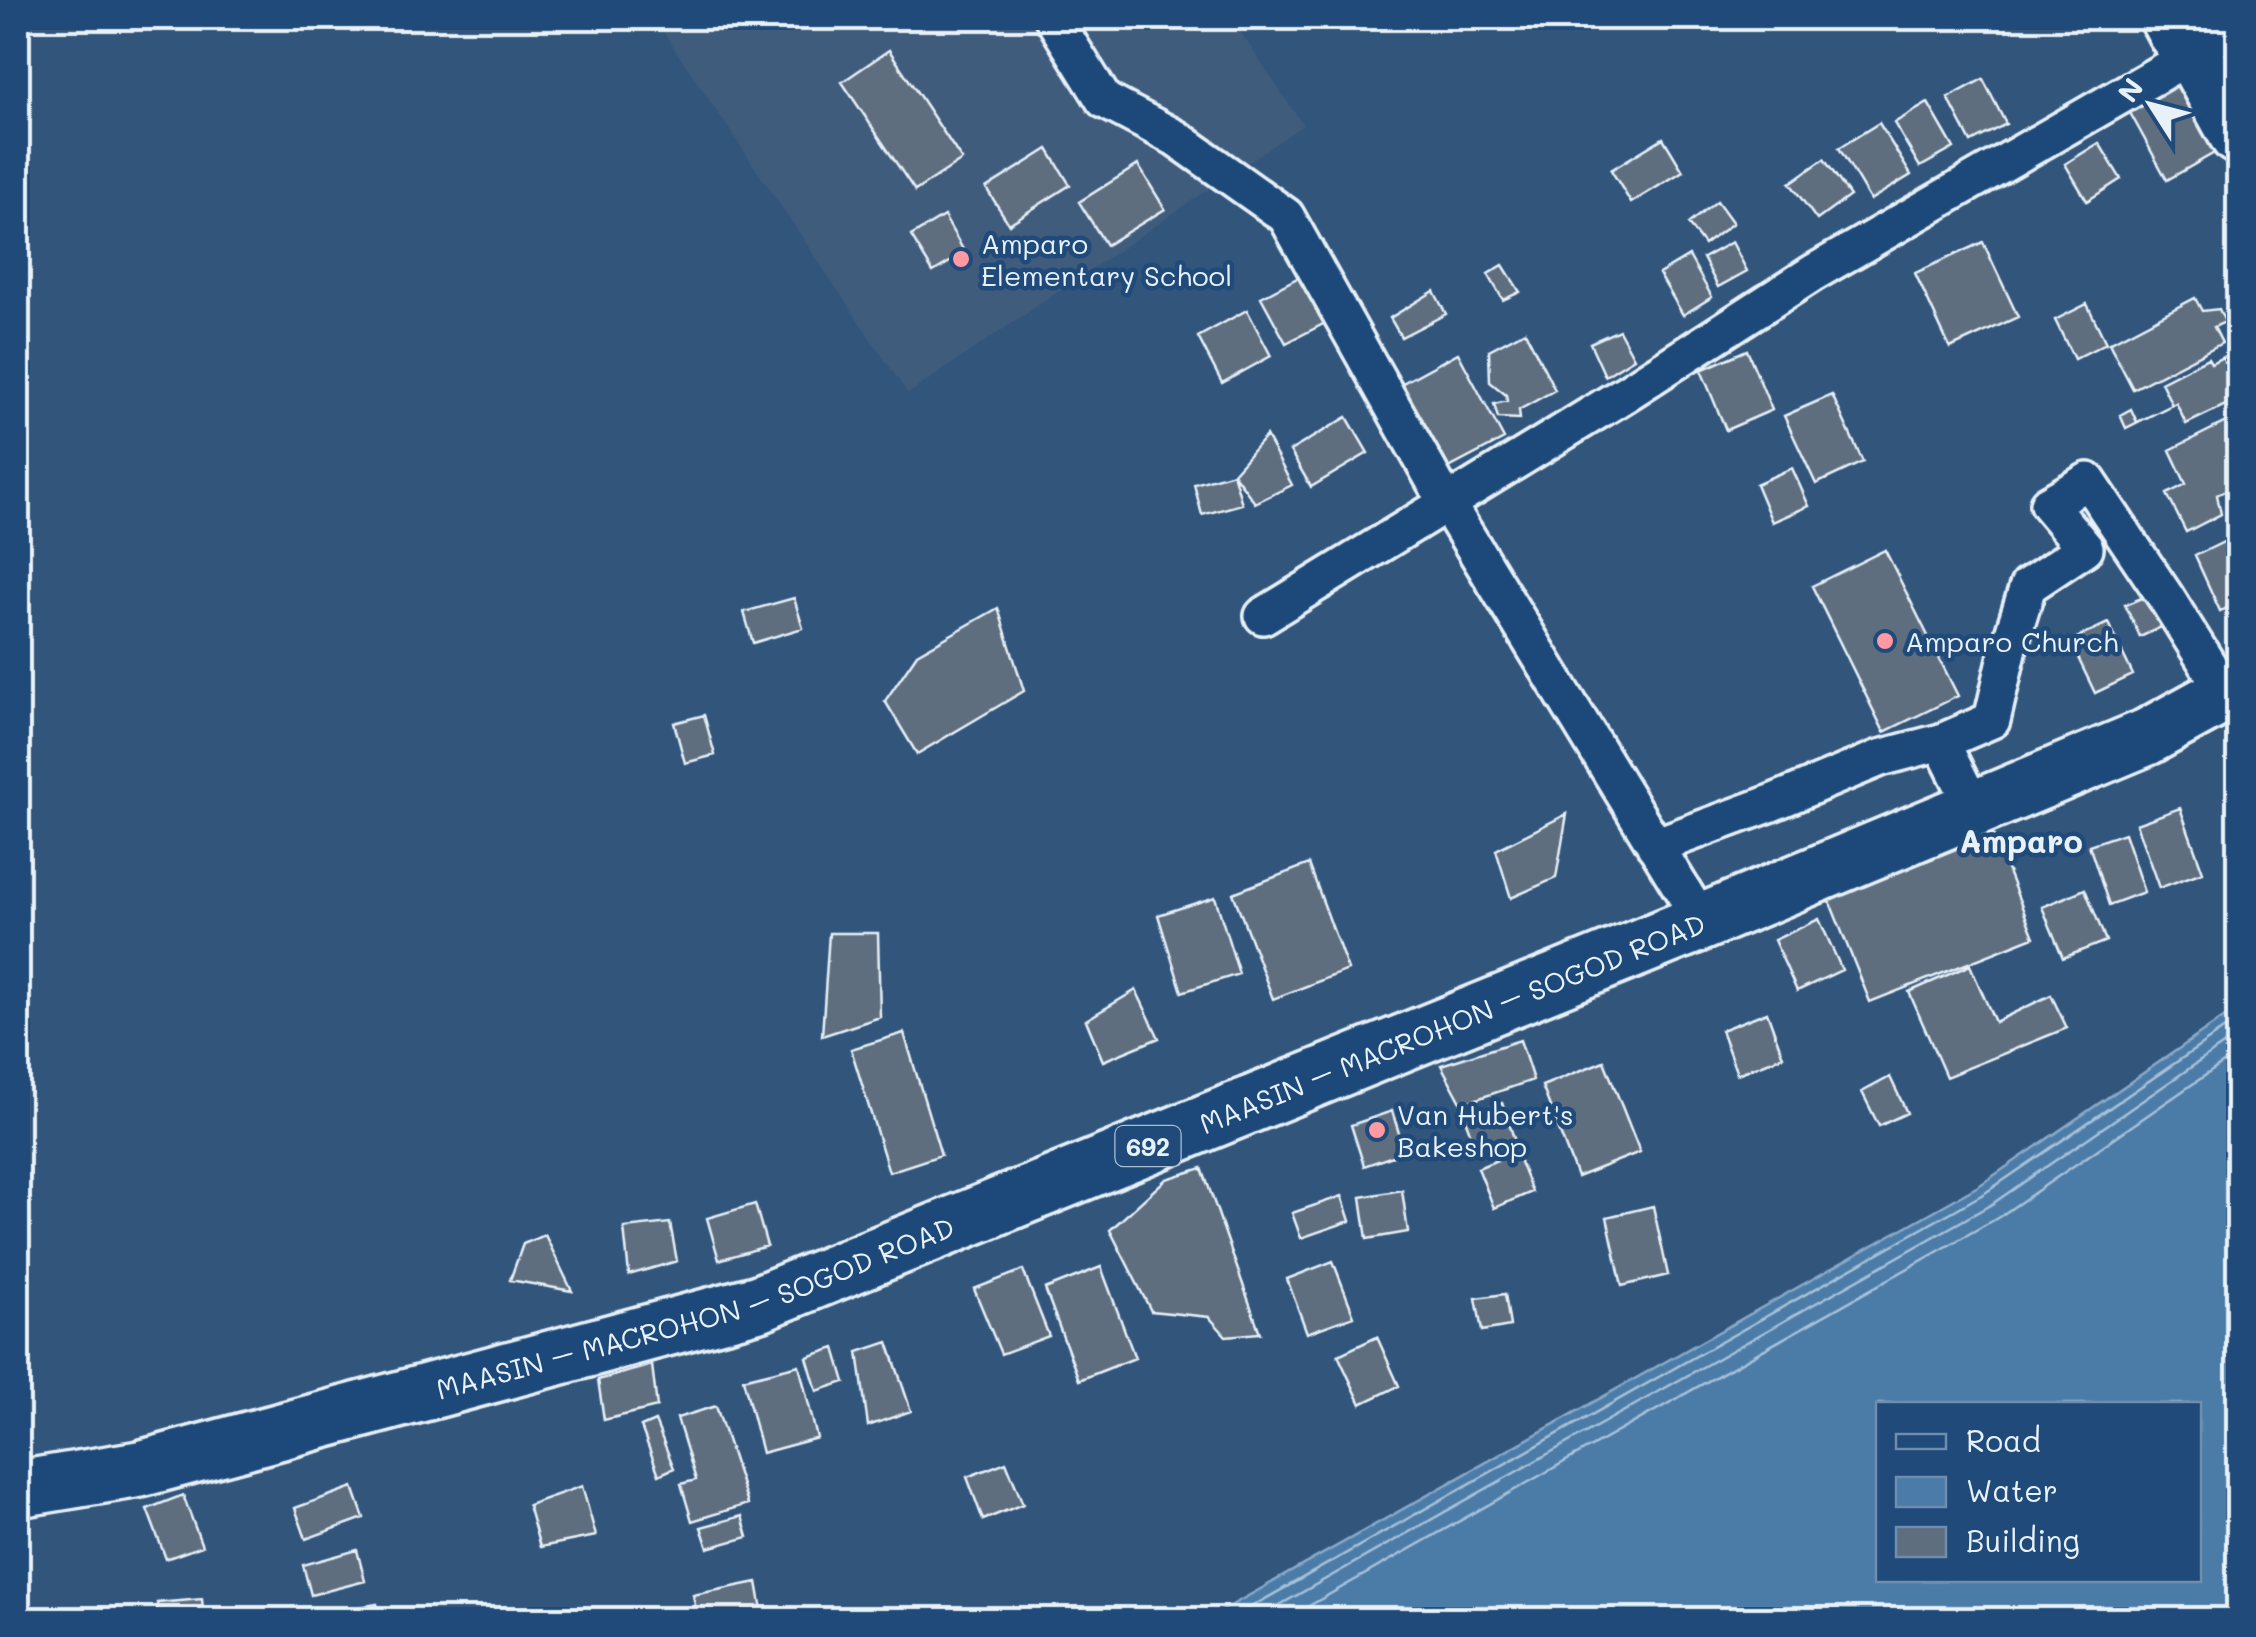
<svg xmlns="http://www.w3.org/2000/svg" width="2256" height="1637" font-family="Mali,sans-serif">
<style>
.built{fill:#405c7d}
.water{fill:#4b7ba8;stroke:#8aaac8;stroke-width:2.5;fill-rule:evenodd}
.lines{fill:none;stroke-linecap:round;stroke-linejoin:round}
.shore{stroke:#a9c2d8;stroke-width:2.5}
.building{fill:#5f6e7f;stroke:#e8f1f8;stroke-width:2.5}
.street-casing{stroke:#e8f1f8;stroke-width:42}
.primary-casing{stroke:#e8f1f8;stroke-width:62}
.street{stroke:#1f4a7a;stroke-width:35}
.primary{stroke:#1f4a7a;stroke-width:55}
.poi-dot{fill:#ff9aa2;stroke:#1f4a7a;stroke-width:4}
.labels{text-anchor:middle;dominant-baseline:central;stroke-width:9;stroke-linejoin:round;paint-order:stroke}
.shield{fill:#1f4a7a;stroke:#acbfd2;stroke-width:2.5}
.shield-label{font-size:25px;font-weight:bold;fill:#e8f1f8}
.poi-label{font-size:28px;fill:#e8f1f8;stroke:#1f4a7a;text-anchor:start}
.street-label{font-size:28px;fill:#e8f1f8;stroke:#1f4a7a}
.quarter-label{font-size:32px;font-weight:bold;fill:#e8f1f8;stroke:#1f4a7a}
</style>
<rect width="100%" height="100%" fill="#32557c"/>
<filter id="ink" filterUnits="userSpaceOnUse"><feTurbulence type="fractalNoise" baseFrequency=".01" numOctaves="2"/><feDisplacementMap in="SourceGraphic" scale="20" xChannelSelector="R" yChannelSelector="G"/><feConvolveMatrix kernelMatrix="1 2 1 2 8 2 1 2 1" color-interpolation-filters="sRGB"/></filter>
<g filter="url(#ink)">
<path class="built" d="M654,18H1231L1303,125L908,394Z"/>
<path class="water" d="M2238,1008V1619H1207L1980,1185ZM1878,1404H2198V1580H1878Z"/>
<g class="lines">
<path class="shore" d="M1228,1620L1985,1193L2238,1020
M1253,1620L1992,1204L2238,1035
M1284,1620L1999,1217L2238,1053"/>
</g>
<path class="building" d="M889,50L962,160L915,191L842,82Z
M1983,79L2006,124L1971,142L1948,98Z
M2176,81L2216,152L2167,180L2128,109Z
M1928,103L1954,148L1920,167L1894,123Z
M1879,123L1911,175L1870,200L1839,148Z
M1663,138L1683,171L1631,203L1611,170Z
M2099,143L2121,179L2087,201L2065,164Z
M1048,149L1070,185L1009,224L986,188Z
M1824,159L1850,196L1817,220L1790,183Z
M1138,165L1165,209L1106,245L1079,202Z
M1717,201L1733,223L1704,245L1688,224Z
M944,216L965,253L933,272L911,236Z
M1732,242L1747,271L1718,287L1703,258Z
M1983,242L2018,317L1950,348L1915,273Z
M1689,256L1712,297L1683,315L1659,274Z
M1503,265L1520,292L1503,300L1488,274Z
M1309,272L1333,319L1286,343L1261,297Z
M1434,291L1446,314L1401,337L1390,318Z
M2195,298L2202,311L2219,309L2225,322L2214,327L2222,343L2133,389L2109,343Z
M2087,304L2106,343L2074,359L2055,320Z
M1247,310L1271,356L1222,383L1198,337Z
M1619,330L1634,358L1605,376L1590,343Z
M1525,331L1555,390L1519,410L1520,419L1498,418L1494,404L1507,401L1506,395L1490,382L1489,350Z
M1747,350L1772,410L1726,430L1701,370Z
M1458,353L1504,439L1445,470L1399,385Z
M2223,357L2238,389L2226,395L2230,403L2186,424L2176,403L2126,428L2120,415L2131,409L2137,422L2172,405L2161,382L2208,358L2211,363Z
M1832,395L1863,462L1816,484L1784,416Z
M2238,416V484L2217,495L2221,514L2186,532L2167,494L2186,484L2170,450Z
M1347,417L1368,453L1311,487L1290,451Z
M1266,436L1292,485L1255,503L1233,473Z
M1792,468L1809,506L1772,522L1756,484Z
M1233,473L1242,504L1202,515L1194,484Z
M2238,535V602L2220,611L2195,556Z
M1885,550L1958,696L1884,732L1812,586Z
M2153,593L2168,624L2140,637L2125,605Z
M794,598L803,628L753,643L744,612Z
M998,608L1024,691L917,754L885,701L917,654Z
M2108,623L2133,675L2095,693L2070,641Z
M704,715L715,755L685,763L674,723Z
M2180,808L2203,872L2159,888L2136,824Z
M1567,814L1556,878L1511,898L1496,850Z
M2124,833L2144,892L2109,905L2089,845Z
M1993,834L2034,937L1870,1002L1829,900Z
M1309,864L1348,970L1273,999L1233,893Z
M2085,889L2106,941L2063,958L2042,907Z
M1215,897L1239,974L1182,992L1158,915Z
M1819,919L1842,970L1797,991L1774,940Z
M829,933H878L880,1017L822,1036Z
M1970,965L1995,1022L2051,995L2067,1028L1946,1077L1909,992Z
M1136,990L1159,1038L1103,1061L1086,1020Z
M1767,1012L1783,1056L1737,1074L1721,1030Z
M904,1033L941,1155L889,1172L851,1049Z
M1520,1040L1533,1080L1462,1104L1441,1065Z
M1604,1061L1640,1152L1577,1177L1542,1086Z
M1890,1077L1907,1113L1879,1126L1862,1092Z
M1502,1103L1515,1141L1478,1154L1464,1116Z
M1392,1111L1405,1152L1364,1166L1351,1125Z
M1516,1152L1532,1192L1494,1208L1478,1168Z
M1202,1168L1260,1333L1226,1336L1209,1317L1151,1311L1110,1230L1166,1179Z
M1402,1190L1408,1232L1367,1239L1361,1197Z
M1342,1196L1350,1221L1301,1238L1292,1213Z
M755,1204L767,1246L719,1260L707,1218Z
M1653,1206L1668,1275L1622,1286L1607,1217Z
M670,1223L677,1261L629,1275L624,1228Z
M545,1235L572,1291L510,1280L523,1244Z
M1333,1261L1354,1316L1307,1333L1287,1279Z
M1101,1267L1135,1358L1079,1380L1045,1289Z
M1023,1270L1049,1336L1001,1354L974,1289Z
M1505,1294L1510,1326L1482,1331L1476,1298Z
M1377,1337L1399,1386L1361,1404L1338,1355Z
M888,1342L911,1411L868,1426L858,1352Z
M835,1348L845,1382L817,1391L807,1357Z
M652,1365L657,1407L604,1420L598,1380Z
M799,1365L817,1438L762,1453L743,1379Z
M716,1406L748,1504L692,1521L681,1484L696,1480L677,1418Z
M655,1421L674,1468L659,1475L641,1427Z
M1006,1462L1023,1504L983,1520L967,1477Z
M582,1486L596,1536L540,1547L528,1505Z
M353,1487L364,1518L306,1539L295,1508Z
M183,1495L202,1546L166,1559L147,1509Z
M742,1516L748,1537L708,1548L701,1527Z
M357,1550L365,1581L311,1595L303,1565Z
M757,1582L762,1610L717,1620H698L693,1595Z
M202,1599L204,1620H158L157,1603Z
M377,1604L379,1620H326L325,1613Z"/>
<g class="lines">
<g class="street-casing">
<path id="street" d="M1053,18L1104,100L1176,138L1286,216L1446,502L1702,922
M1263,616L1625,394L1813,273L2193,54L2238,23
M1974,808L1941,742L1992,720L2009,647L2028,586L2085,548L2048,504L2088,481L2167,599L2226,694
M1655,846L1769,804L1880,758L1941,742"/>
</g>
<g class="primary-casing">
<g id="primary">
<path d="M2168,18L2176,33L2193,54L2238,136"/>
<path id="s1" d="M18,1489L140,1469L759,1303L1702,922L2147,737L2238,687"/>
</g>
</g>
<use href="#street" class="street"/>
<use href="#primary" class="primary"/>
</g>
</g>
<g class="poi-dot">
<circle cx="961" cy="259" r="10"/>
<circle cx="1885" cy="641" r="10"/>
<circle cx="1377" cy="1130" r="10"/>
</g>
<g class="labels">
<rect class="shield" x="1115.5" y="1126" width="65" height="40" rx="8"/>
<g class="shield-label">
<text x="1148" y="1146">692</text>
</g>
<g class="poi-label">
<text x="981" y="243">Amparo<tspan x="981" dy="32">Elementary School</tspan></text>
<text x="1905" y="641">Amparo Church</text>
<text x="1397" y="1114">Van Hubert's<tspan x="1397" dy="32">Bakeshop</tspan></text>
</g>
<g class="street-label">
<text stroke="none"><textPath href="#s1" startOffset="1512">MAASIN – MACROHON – SOGOD ROAD</textPath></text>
<text stroke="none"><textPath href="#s1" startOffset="702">MAASIN – MACROHON – SOGOD ROAD</textPath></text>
</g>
<g class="quarter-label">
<text x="2021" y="840">Amparo</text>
</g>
</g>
<rect width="2256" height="1637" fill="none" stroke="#1f4a7a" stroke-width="60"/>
<rect x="30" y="30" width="2196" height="1577" fill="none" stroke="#e8f1f8" stroke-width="4" filter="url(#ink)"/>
<rect x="1876" y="1402" width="325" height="180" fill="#1f4a7a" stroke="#6f8dac" stroke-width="2.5"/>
<rect x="1896" y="1434" width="50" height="15" fill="#1f4a7a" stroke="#6f8dac" stroke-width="2.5"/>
<text x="1966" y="1452" font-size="30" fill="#e8f1f8">Road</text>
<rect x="1896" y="1477" width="50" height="30" fill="#4b7ba8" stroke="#6f8dac" stroke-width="2.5"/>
<text x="1966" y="1502" font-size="30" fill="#e8f1f8">Water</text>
<rect x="1896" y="1527" width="50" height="30" fill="#5f6e7f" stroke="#6f8dac" stroke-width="2.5"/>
<text x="1966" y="1552" font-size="30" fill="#e8f1f8">Building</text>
<g transform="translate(2151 105) rotate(306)" stroke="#1f4a7a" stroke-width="8" paint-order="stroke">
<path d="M0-8L18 38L0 25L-18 38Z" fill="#e8f1f8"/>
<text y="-15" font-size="28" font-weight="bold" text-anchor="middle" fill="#e8f1f8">N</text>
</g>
</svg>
